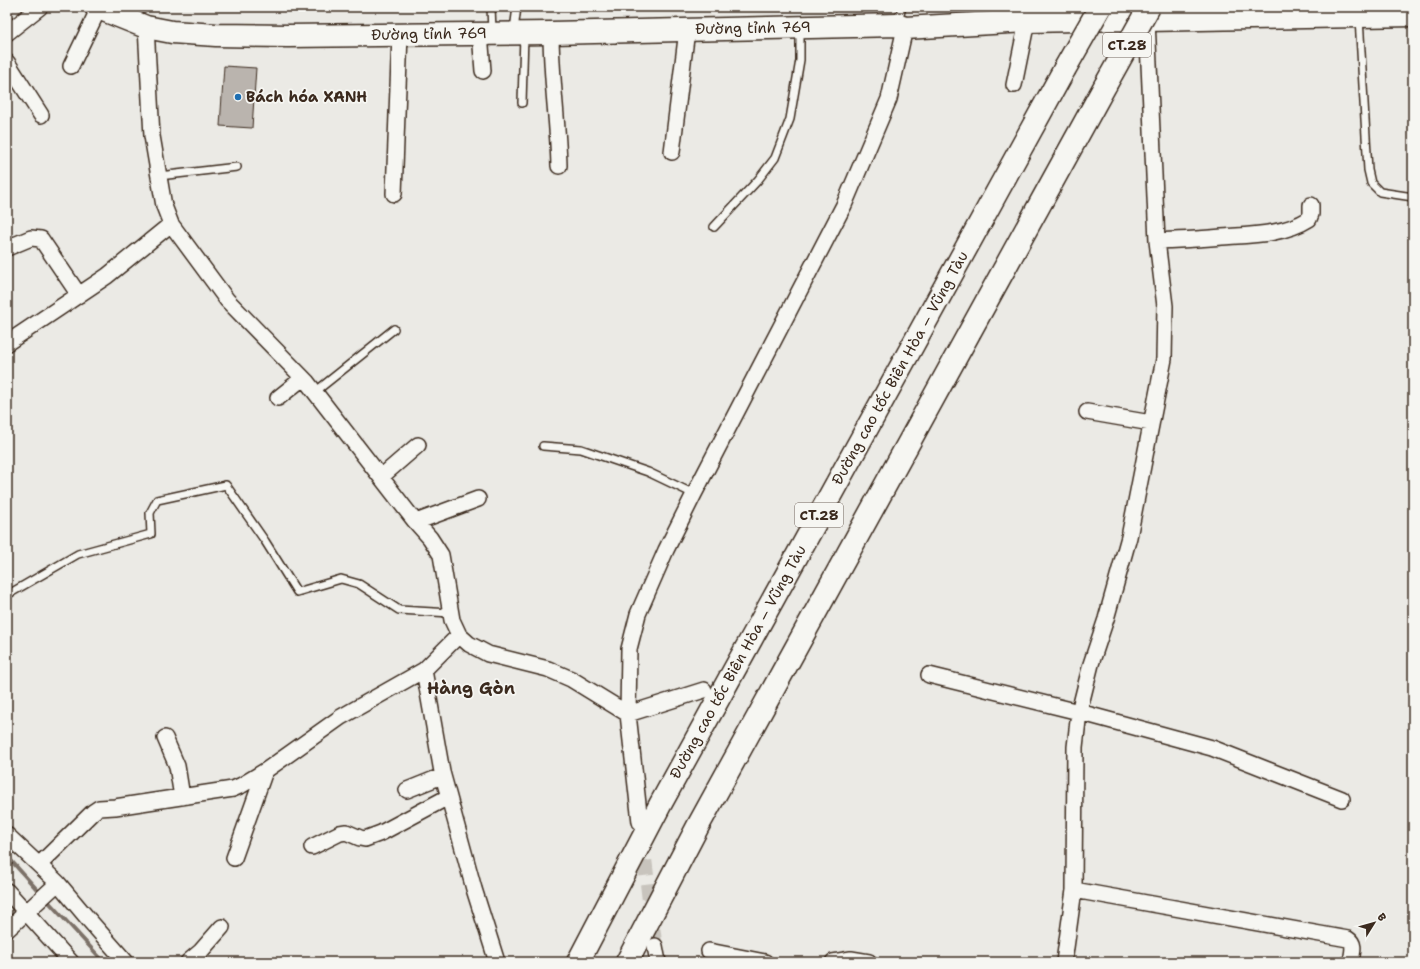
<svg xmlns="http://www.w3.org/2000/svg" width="1420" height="969" font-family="'Shantell Sans',sans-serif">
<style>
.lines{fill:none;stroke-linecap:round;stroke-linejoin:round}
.stream{stroke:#7c7167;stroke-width:4}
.building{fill:#bab4ae;stroke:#3b2a1e}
.minor-tunnel{stroke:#c8c4bd;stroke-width:15;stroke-dasharray:15 8;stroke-linecap:butt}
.service-casing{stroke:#3b2a1e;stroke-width:10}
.minor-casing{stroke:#3b2a1e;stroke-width:18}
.primary-casing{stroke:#3b2a1e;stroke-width:25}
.motorway-casing{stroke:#3b2a1e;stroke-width:25}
.service{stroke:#f6f6f2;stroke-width:7}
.minor{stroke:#f6f6f2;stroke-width:15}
.primary{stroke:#f6f6f2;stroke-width:22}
.motorway{stroke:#f6f6f2;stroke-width:22}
.motorway-bridge-casing{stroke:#3b2a1e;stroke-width:25;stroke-linecap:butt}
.motorway-bridge{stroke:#f6f6f2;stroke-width:22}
.poi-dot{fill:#1f6fb2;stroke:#f6f6f2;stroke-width:1.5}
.labels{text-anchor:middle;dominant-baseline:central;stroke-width:3.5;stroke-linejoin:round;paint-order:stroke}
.shield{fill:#f6f6f2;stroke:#73675e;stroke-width:1}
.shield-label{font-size:14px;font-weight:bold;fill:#3b2a1e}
.street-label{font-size:15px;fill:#3b2a1e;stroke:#f6f6f2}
.poi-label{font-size:15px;font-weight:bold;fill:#3b2a1e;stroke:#f6f6f2;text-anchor:start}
.quarter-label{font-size:17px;font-weight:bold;fill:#3b2a1e;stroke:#f6f6f2}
</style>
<rect width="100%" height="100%" fill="#ebeae5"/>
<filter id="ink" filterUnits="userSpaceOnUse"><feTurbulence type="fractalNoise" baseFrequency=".025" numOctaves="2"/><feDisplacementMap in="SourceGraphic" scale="8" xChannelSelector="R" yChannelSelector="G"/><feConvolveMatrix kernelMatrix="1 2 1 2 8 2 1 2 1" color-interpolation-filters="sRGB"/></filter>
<g filter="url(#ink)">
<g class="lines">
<path class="stream" d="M7,856L41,894
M46,899L104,962"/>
</g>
<path class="building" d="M224,66L256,68L252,128L220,126Z"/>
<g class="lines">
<path class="minor-tunnel" d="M642,838L655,946"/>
<g class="service-casing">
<path id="service" d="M491,7L492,31
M1359,18L1368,170L1371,183L1380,192L1413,197
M898,22L902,7
M514,30L517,7
M522,103L524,35
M159,176L237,167
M714,227L758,180L775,158L790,119L800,60V30
M315,392L394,329
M543,446L581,449L648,472L694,494
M7,595L78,554L151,534L150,513L157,500L226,485L265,541L297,592L341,579L359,584L399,610L451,613"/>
</g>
<g class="minor-casing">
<path id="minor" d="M146,27L152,136L164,206L171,224L227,300L307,382L414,520L430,538L441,555L452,620L459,635L469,644L488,654L548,669L571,679L628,714L704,690
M7,33L40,7
M480,33L483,71
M551,33C551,77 558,122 559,166
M7,62L41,115
M71,66L99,8
M1014,85L1027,21
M672,152L687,30
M394,194L400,34
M1157,241C1178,240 1200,239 1222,237C1250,235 1284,235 1309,219L1311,214V205
M7,248L31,238L41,239L79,295
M7,343L107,276L171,224
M278,398L303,378
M1087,412L1151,423
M381,477L418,445
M416,522L478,499
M424,670L442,772L474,889L497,962
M929,675L1079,712L1212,748L1342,799
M165,738L177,766L182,797
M407,790L442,776
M640,822L628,714L629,649L638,614L666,550L694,494L844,205L889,99L905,28
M7,835L58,883L89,920L126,962
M312,847L340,833L346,832L360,838L365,839L381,833L448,797
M234,858L265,771
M39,865L93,812L99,808L115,807L233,789L242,785L265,771L341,717L424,670L459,635
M1074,890L1348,939C1356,944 1352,953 1351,962
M7,891L71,962
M7,930L58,883
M655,946L658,962
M709,951L765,962
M188,962L201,951L222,927
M833,962L851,959L869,962
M1064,962L1074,890L1075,747L1079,712L1091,664L1106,619L1129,537L1164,359L1165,306L1157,241L1147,20"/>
</g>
<g class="primary-casing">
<path id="primary" d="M96,7L146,27L172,32L216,35L288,36L551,33L897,25L905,28L1027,21L1127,19L1147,20L1413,15"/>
</g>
<g class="motorway-casing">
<path id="motorway" d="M578,962L660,805L1064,70
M627,962L698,826L1106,84"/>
</g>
<use href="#service" class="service"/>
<use href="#minor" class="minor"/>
<use href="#primary" class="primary"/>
<use href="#motorway" class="motorway"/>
<g class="motorway-bridge-casing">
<path id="motorway-bridge" d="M1064,70L1100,7
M1106,84L1149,7"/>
</g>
<use href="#motorway-bridge" class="motorway-bridge"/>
</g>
</g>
<circle class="poi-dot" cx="238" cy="97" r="4"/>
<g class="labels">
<g class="shield">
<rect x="1103" y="33" width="48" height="24" rx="3"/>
<rect x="795" y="503" width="48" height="24" rx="3"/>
</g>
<g class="shield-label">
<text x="1127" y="45">CT.28</text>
<text x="819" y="515">CT.28</text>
</g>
<g class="street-label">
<text transform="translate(753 28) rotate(-1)">Đường tỉnh 769</text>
<text transform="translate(429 34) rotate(-1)">Đường tỉnh 769</text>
<text transform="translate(900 368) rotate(-61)">Đường cao tốc Biên Hòa – Vũng Tàu</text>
<text transform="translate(738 662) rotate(-61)">Đường cao tốc Biên Hòa – Vũng Tàu</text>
</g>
<g class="poi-label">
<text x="246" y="97">Bách hóa XANH</text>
</g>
<g class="quarter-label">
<text x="471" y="688">Hàng Gòn</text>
</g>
</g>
<rect width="1420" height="969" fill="none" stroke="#f6f6f2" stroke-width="24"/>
<rect x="12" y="12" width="1396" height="945" fill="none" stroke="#3b2a1e" stroke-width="1.5" filter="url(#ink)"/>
<g transform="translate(1374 923) rotate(53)" stroke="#f6f6f2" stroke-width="3" paint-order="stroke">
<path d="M0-3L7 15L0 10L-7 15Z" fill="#3b2a1e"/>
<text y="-6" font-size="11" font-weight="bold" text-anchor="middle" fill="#3b2a1e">B</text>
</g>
</svg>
